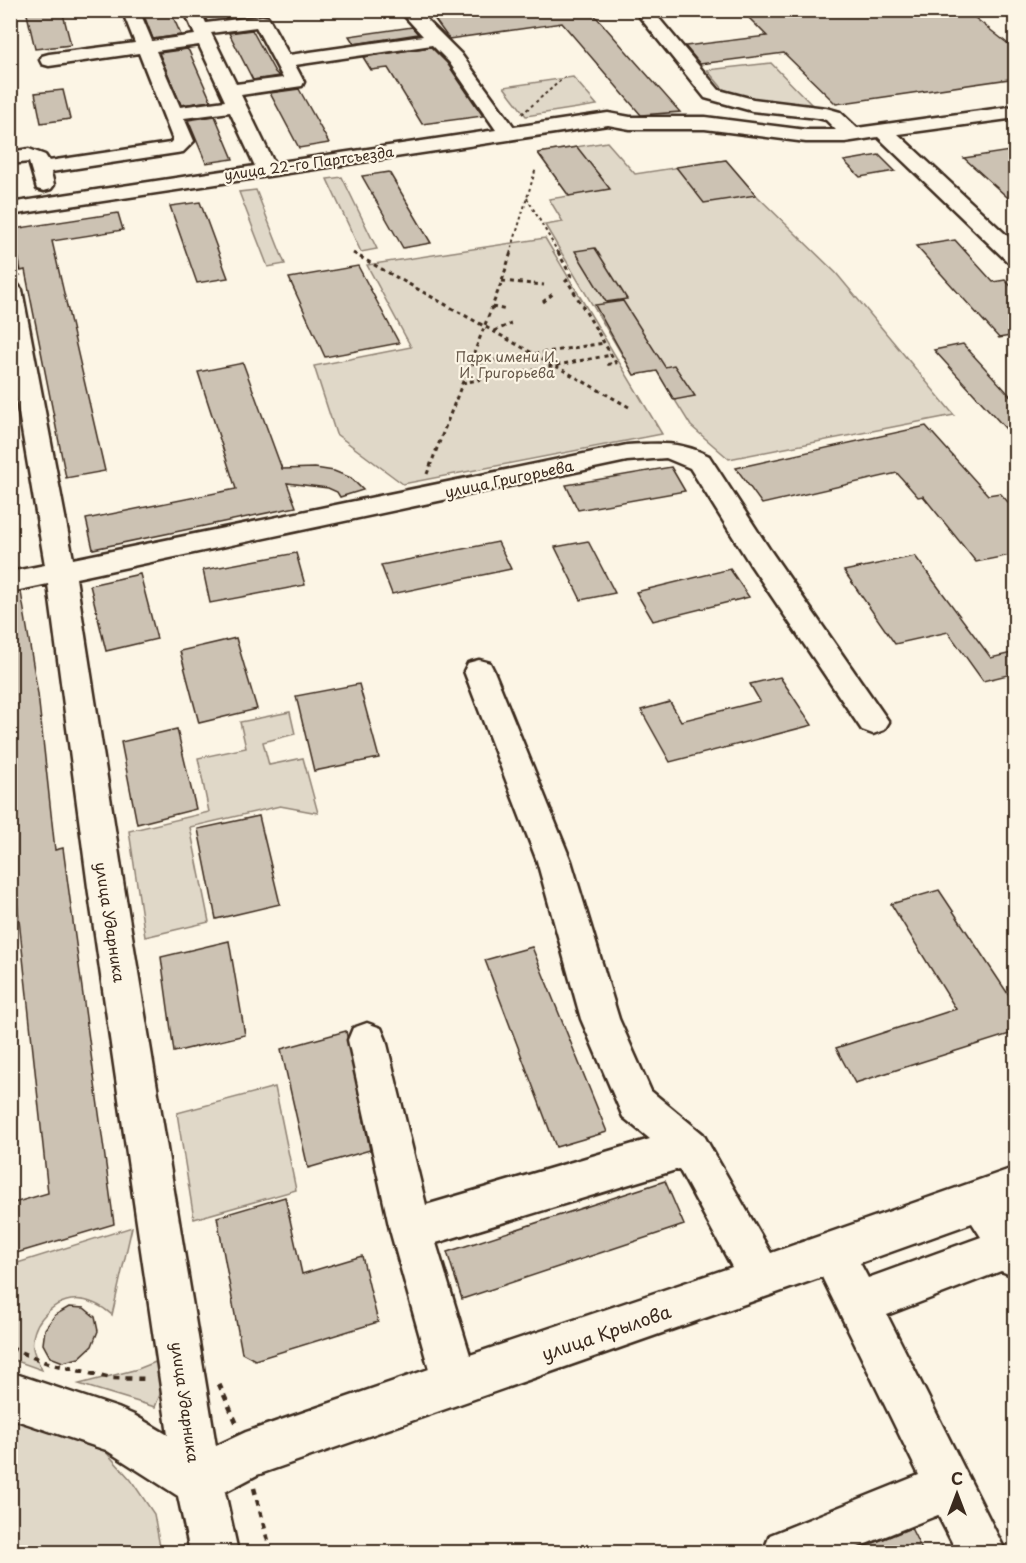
<svg xmlns="http://www.w3.org/2000/svg" width="1026" height="1563" font-family="'Playpen Sans',sans-serif">
<style>
.green{fill:#e0d8c8;stroke:#8e8173;stroke-width:1.5}
.building{fill:#ccc2b3;stroke:#3b2a1e;stroke-width:1.5}
.lines{fill:none;stroke-linecap:round;stroke-linejoin:round}
.minor-casing{stroke:#3b2a1e;stroke-width:5}
.path-far2{stroke:#3b2a1e;stroke-width:2;stroke-dasharray:3 3;stroke-linecap:butt}
.path-far1{stroke:#3b2a1e;stroke-width:3;stroke-dasharray:4 4;stroke-linecap:butt}
.path{stroke:#3b2a1e;stroke-width:4.5;stroke-dasharray:6 6;stroke-linecap:butt}
.minor{fill:#fcf5e5;fill-rule:evenodd}
.labels{text-anchor:middle;dominant-baseline:central;stroke-width:4.5;stroke-linejoin:round;paint-order:stroke}
.far-street-label{font-size:14px;fill:#3b2a1e;stroke:#fcf5e5}
.far-park-label{font-size:14px;fill:#645648;stroke:#fcf5e5}
.street-label{font-size:15px;fill:#3b2a1e;stroke:#fcf5e5}
.near-street-label{font-size:18px;fill:#3b2a1e;stroke:#fcf5e5}
</style>
<rect width="100%" height="100%" fill="#fcf5e5"/>
<filter id="ink" filterUnits="userSpaceOnUse"><feTurbulence type="fractalNoise" baseFrequency=".0167" numOctaves="2"/><feDisplacementMap in="SourceGraphic" scale="12" xChannelSelector="R" yChannelSelector="G"/><feConvolveMatrix kernelMatrix="1 2 1 2 8 2 1 2 1" color-interpolation-filters="sRGB"/></filter>
<g filter="url(#ink)">
<path class="green" d="M771,63L812,105L746,98L723,89L707,70Z
M573,77L597,105L526,116L504,87Z
M607,142L635,174L726,160L756,195L836,273L954,415L729,459L691,426L657,371L634,375L545,225L563,222L549,199L569,196L538,153Z
M342,177L377,249L361,252L327,179Z
M256,190L285,264L268,267L239,192Z
M545,238L662,434L403,484L336,434L314,366L411,347L367,265Z
M290,712L295,734L263,742L269,765L303,758L318,813L280,806L190,827L209,922L145,937L129,831L209,812L198,758L246,748L240,722Z
M275,1087L296,1190L194,1219L177,1113Z
M132,1227L112,1315C89,1295 62,1293 42,1318C36,1325 31,1338 33,1348C34,1355 39,1363 42,1370L11,1359V1265Z
M163,1359L161,1392L155,1407L79,1384L138,1369Z
M11,1418L105,1451L131,1480L154,1514L161,1552H11Z"/>
<path class="building" d="M26,10H62L71,45L35,49Z
M142,10H170L181,35L153,39Z
M428,10H590L680,112L641,115L562,23L449,39Z
M741,10H965L1016,50V78L836,104L784,53L700,64L685,46L767,36Z
M412,27L418,34L354,44L349,36Z
M252,30L275,72L279,76L253,80L229,33Z
M431,47L447,63L483,116L422,124L388,68L371,70L363,57Z
M187,49L189,51L211,101L181,105L159,53Z
M299,89L329,143L299,148L270,93Z
M63,90L70,119L41,123L35,93Z
M215,116L233,159L206,163L188,120Z
M577,147L610,189L569,196L538,153Z
M1016,150V205L964,158Z
M879,155L895,171L860,177L844,161Z
M726,160L756,195L704,203L676,167Z
M389,172L431,243L403,248L362,176Z
M200,202L228,278L197,283L170,206Z
M118,213L123,230L52,241L105,471L66,478L25,270L21,271L13,229Z
M955,240L993,282L1005,280L1016,291V335L999,338L916,246Z
M595,248L627,299L606,302L575,251Z
M358,266L399,343L325,357L289,278Z
M623,301L665,367L674,365L695,396L674,400L657,371L634,375L595,305Z
M963,344L1016,402V440L934,350Z
M243,363L282,469L315,468L334,471L351,478L363,490L340,497L337,492L328,488L287,483L296,507L93,549L86,519L236,489L198,372Z
M926,426L988,495L1000,493L1016,511V554L976,562L923,496L918,497L897,473L762,504L736,468Z
M671,467L685,491L578,510L566,485Z
M588,541L615,593L581,600L555,547Z
M498,542L511,569L392,594L381,565Z
M296,553L305,585L210,603L203,570Z
M915,556L991,658L1016,652V673L983,681L948,632L895,644L844,571Z
M730,569L749,597L653,621L636,592Z
M140,574L157,639L106,651L90,585Z
M21,592L38,694L55,850L63,848L114,1224L10,1255V1204L48,1193L10,835V594Z
M236,638L257,709L199,723L180,651Z
M780,677L812,725L670,762L641,710L670,702L681,721L760,701L750,684Z
M359,684L379,758L314,771L296,696Z
M177,729L196,809L137,824L121,742Z
M259,816L280,904L216,919L198,829Z
M939,890L1016,1006V1032L855,1083L836,1048L956,1009L891,904Z
M229,941L245,1035L174,1052L161,957Z
M532,947L607,1132L556,1147L485,960Z
M346,1031L370,1150L308,1168L281,1049Z
M665,1181L684,1225L462,1299L447,1252Z
M285,1197L302,1274L362,1256L378,1322L255,1360L242,1353L217,1217Z
M69,1307L84,1308L95,1317L98,1331L92,1346L79,1358L63,1362L50,1357L43,1344L45,1329L55,1315Z
M911,1528L923,1552H851Z"/>
<g class="lines">
<g class="minor-casing">
<path id="minor" d="M122,10H139L152,41L195,35L184,10H200L206,23L262,16L268,17L289,55L423,36L399,10H417L461,54L514,127L608,113L630,117H705L806,130H836L826,120L818,118L752,111L705,98L634,10H652L719,90L753,99L826,108L840,112L857,128L1016,106V118L898,134L1016,244V264L1008,262L878,137L845,142H806L705,129H630L608,125L10,215V203L255,166L230,112L184,118L194,141L183,152L51,172L54,185L51,189L44,191L37,189L29,162L10,164V152L29,149L45,155L49,161L170,143L173,140L139,53L49,66L42,64L40,60L42,56L49,54L135,43ZM256,27L283,78L236,84L211,33ZM199,45L225,101L180,107L156,51ZM432,45L449,62L496,130L274,163L241,95L302,86L304,82L295,65Z
M10,283L18,285L22,290L73,559L627,445C658,443 681,441 709,456L770,550L889,722L884,730L873,734L862,730L750,564L690,468L666,458L627,461L76,578L124,887L216,1446L246,1432L429,1369L390,1230L348,1040L353,1028L367,1023L381,1028L386,1040L426,1205L650,1139L623,1117L581,1019L537,861L464,671L468,663L479,660L490,663L494,671L571,861L619,1019L651,1091L703,1134L771,1253L1016,1167V1207L1011,1209L1016,1216V1277L1001,1271L887,1315L1006,1552H957L938,1515L846,1552H763L770,1535L919,1475L822,1277L257,1475L225,1492L238,1552H190L178,1496L106,1450L10,1418V1372L118,1408L134,1415L168,1435L88,887L48,584L10,592V572L45,565L10,360ZM679,1169L732,1267L470,1355L436,1243ZM972,1223L981,1237L868,1278L860,1263Z"/>
</g>
<path class="path-far2" d="M522,114L567,75
M527,198L559,254
M10,230L15,254
M510,254L536,168"/>
<path class="path-far1" d="M15,252L20,276
M558,252L571,276L567,280
M353,253L629,407
M502,281L544,285
M565,282L567,280L616,363L604,365
M543,302L554,293
M492,307L507,310
M494,331L511,324
M471,364L604,343
M462,383L611,355
M427,474L502,281L511,252"/>
<path class="path" d="M10,1348L48,1363L111,1378L149,1379
M219,1384L237,1424L239,1423
M254,1488L271,1552"/>
<use href="#minor" class="minor"/>
</g>
</g>
<g class="labels">
<g class="far-street-label">
<text transform="translate(309 163) rotate(-8)">улица 22-го Партсъезда</text>
</g>
<g class="far-park-label">
<text x="507" y="356">Парк имени И.<tspan x="507" dy="16">И. Григорьева</tspan></text>
</g>
<g class="street-label">
<text transform="translate(509 478) rotate(-12)">улица Григорьева</text>
<text transform="translate(111 922) rotate(81)">улица Ударника</text>
<text transform="translate(186 1402) rotate(82)">улица Ударника</text>
</g>
<g class="near-street-label">
<text transform="translate(606 1332) rotate(-19)">улица Крылова</text>
</g>
</g>
<rect width="1026" height="1563" fill="none" stroke="#fcf5e5" stroke-width="36"/>
<rect x="18" y="18" width="990" height="1527" fill="none" stroke="#3b2a1e" stroke-width="2" filter="url(#ink)"/>
<g transform="translate(957 1494)" stroke="#fcf5e5" stroke-width="4.5" paint-order="stroke">
<path d="M0-4.5L10 22L0 15L-10 22Z" fill="#3b2a1e"/>
<text y="-9" font-size="16" font-weight="bold" text-anchor="middle" fill="#3b2a1e">С</text>
</g>
</svg>
